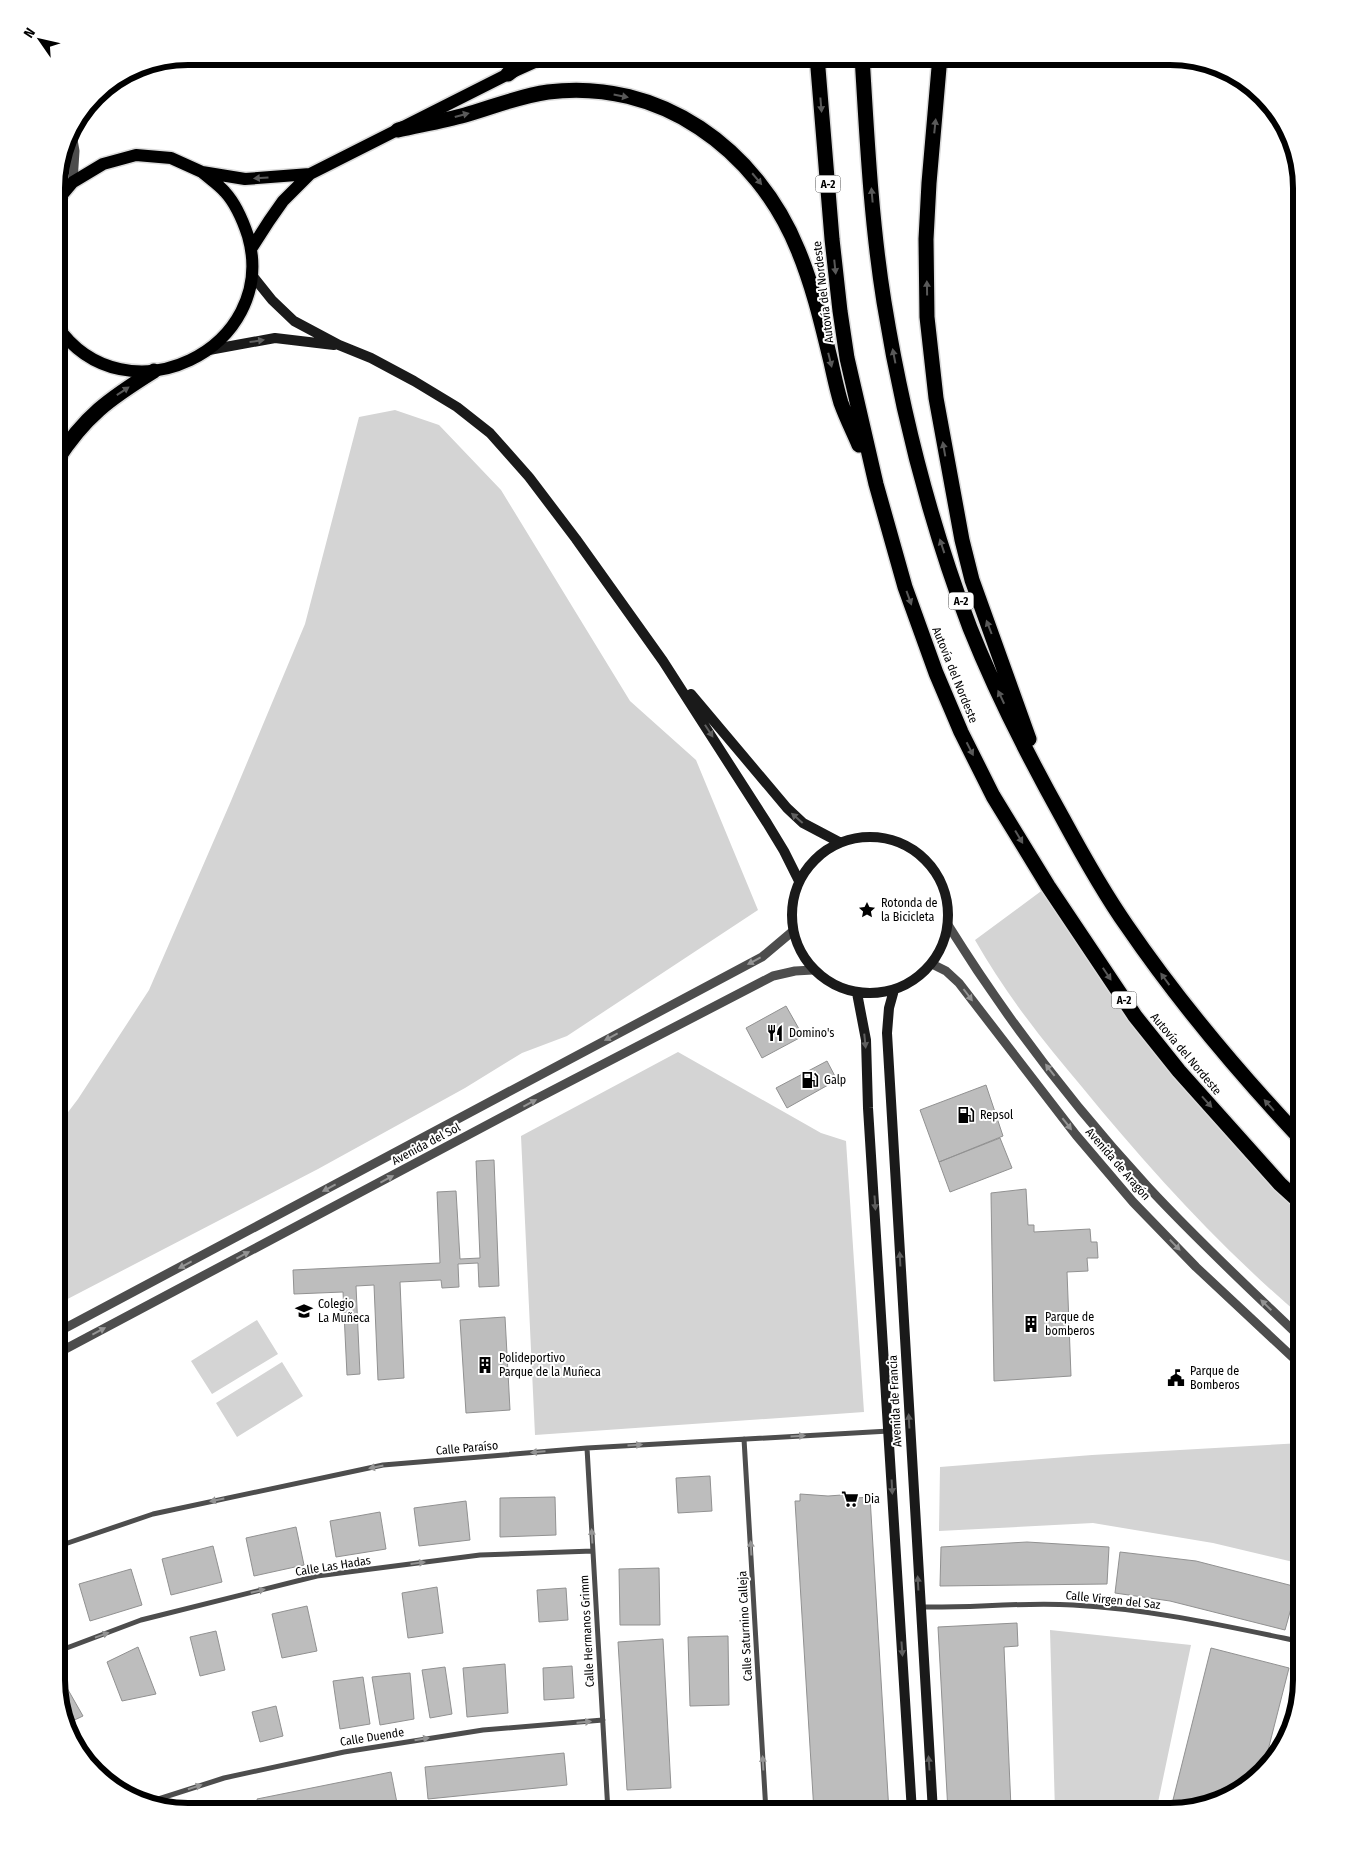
<svg xmlns="http://www.w3.org/2000/svg" width="1358" height="1868" font-family="'Fira Sans Condensed',sans-serif">
<style>
.green{fill:#d4d4d4}
.building{fill:#bdbdbd;stroke:#919191}
.lines{fill:none;stroke-linecap:round;stroke-linejoin:round}
.primary-casing{stroke:#dbdbdb;stroke-width:15}
.motorway-casing{stroke:#dbdbdb;stroke-width:18}
.minor{stroke:#4d4d4d;stroke-width:5}
.tertiary{stroke:#4d4d4d;stroke-width:9}
.secondary{stroke:#1a1a1a;stroke-width:10}
.primary{stroke:#000;stroke-width:12}
.motorway{stroke:#000;stroke-width:15}
.oneway{fill:#595959}
.oneway2{fill:#5f5f5f}
.oneway3{fill:#949494}
.labels{text-anchor:middle;dominant-baseline:central;stroke-width:4;stroke-linejoin:round;paint-order:stroke}
.shield{fill:#fff;stroke:#4c4c4c;stroke-width:1}
.shield-label{font-size:11px;font-weight:bold;fill:#000}
.street-label{font-size:12px;fill:#000;stroke:#fff}
.poi-label{font-size:12px;fill:#000;stroke:#fff;text-anchor:start}
.rim{fill:none;stroke:#000;stroke-width:6}
</style>
<rect width="100%" height="100%" fill="#fff"/>
<path class="green" d="M395,410L439,425L501,490L630,701L696,760L758,910L567,1036L522,1053L465,1088L318,1169L56,1305V1128L78,1099L149,990L231,801L305,624L359,417Z
M1048,886L1135,1016L1302,1204V1317C1221,1248 1149,1169 1082,1087C1043,1041 1005,993 975,940Z
M678,1052L821,1133L846,1141L864,1412L535,1435L521,1136Z
M257,1320L278,1354L212,1394L191,1361Z
M282,1362L303,1396L237,1437L216,1403Z
M1302,1443V1564L1213,1543L1093,1523L939,1531L940,1467L1092,1455Z
M1050,1630L1191,1645L1156,1812H1055Z"/>
<path class="building" d="M786,1006L803,1036L762,1058L746,1028Z
M827,1061L837,1080L787,1108L776,1088Z
M986,1085L1003,1136L939,1162L920,1110Z
M1000,1138L1012,1168L950,1192L939,1162Z
M494,1160L499,1286L479,1287L478,1263L458,1264L459,1287L442,1288L441,1280L400,1282L404,1378L378,1380L374,1285L356,1286L360,1374L347,1375L343,1292L294,1294L293,1270L440,1263L437,1192L456,1191L460,1259L480,1258L476,1161Z
M1026,1189L1028,1225H1034V1232L1090,1229L1091,1242H1097L1098,1258H1087L1088,1271L1067,1272L1071,1376L994,1381L991,1193Z
M505,1317L510,1410L466,1413L460,1320Z
M710,1476L712,1511L678,1513L676,1478Z
M800,1494L828,1496L856,1494V1498L870,1497L889,1812H814L795,1501H800Z
M555,1497L556,1535L500,1537V1498Z
M466,1501L470,1540L419,1546L414,1508Z
M380,1512L386,1549L336,1557L330,1521Z
M296,1527L304,1565L254,1576L246,1538Z
M1027,1542L1109,1547L1107,1584L940,1586L941,1547Z
M213,1546L222,1582L171,1595L162,1559Z
M1120,1552L1196,1561L1297,1587L1285,1630L1170,1601L1115,1593Z
M659,1568L660,1625H620L619,1569Z
M131,1569L142,1605L90,1621L79,1584Z
M437,1587L443,1633L408,1638L402,1593Z
M566,1588L568,1620L539,1622L537,1590Z
M307,1606L317,1651L282,1658L272,1614Z
M1017,1623L1018,1646L1004,1647L1011,1808L1027,1807V1812H948L938,1627Z
M216,1631L225,1670L200,1676L190,1637Z
M728,1636L729,1705L690,1706L688,1637Z
M663,1639L671,1788L627,1790L618,1642Z
M138,1647L156,1694L122,1701L107,1662Z
M1211,1648L1289,1668L1264,1766L1236,1794L1170,1812Z
M505,1664L508,1713L467,1717L463,1668Z
M572,1666L574,1698L544,1700L543,1668Z
M445,1667L452,1714L430,1718L422,1670Z
M410,1673L414,1719L380,1725L372,1677Z
M59,1674L83,1716L68,1723L56,1680V1675Z
M363,1677L370,1724L340,1729L333,1681Z
M276,1706L283,1736L260,1742L252,1712Z
M564,1753L567,1785L428,1799L425,1767Z
M391,1772L397,1803L355,1812H259L257,1799Z
M735,1804V1812H629V1808Z"/>
<g class="lines">
<g class="primary-casing">
<path id="primary" d="M57,201L73,182L103,164L136,155L171,158L202,172L245,179L310,174
M251,249L269,221L283,201L310,174L508,74L548,56
M57,326C125,424 280,349 248,236C243,221 236,204 225,192C219,185 210,179 202,172"/>
</g>
<g class="motorway-casing">
<path id="motorway" d="M817,56L832,239L840,311L847,358L876,484L905,587L936,673L961,732L993,796L1048,886L1135,1016L1179,1071L1280,1184L1302,1204
M862,56C867,138 871,221 884,302C902,413 930,523 970,628C996,693 1028,756 1062,817C1082,854 1103,892 1127,926C1179,1002 1239,1073 1302,1140
M940,56L929,183L926,239L927,317L936,398L962,540L972,580L1029,739
M508,74L531,56
M398,130C420,125 443,121 465,115C493,107 519,96 548,92C660,78 757,149 798,250C813,286 822,325 831,362C834,376 837,390 841,403C846,417 853,431 859,445
M56,461C85,416 109,399 154,371"/>
</g>
<path class="minor" d="M744,1439L766,1812
M587,1448L608,1812
M56,1547L153,1514L383,1465L587,1448L889,1431
M921,1607C971,1608 1022,1602 1073,1605C1151,1609 1226,1626 1302,1642
M56,1652L141,1620L317,1576L480,1555L593,1551
M1285,1744L1302,1680
M149,1802L224,1778L344,1752L483,1730L603,1720"/>
<path class="tertiary" d="M71,128L75,151L73,182
M948,925C1006,1018 1074,1107 1148,1187C1197,1240 1250,1289 1302,1339
M932,964L946,971L959,983L1076,1135L1133,1202L1196,1267L1302,1366
M56,1333L762,957L793,931
M56,1354L534,1100L773,976L795,971L813,970"/>
<path class="secondary" d="M252,275L272,300L294,321L339,345L371,358L414,381L457,407L490,433L529,477L576,539L663,661L767,823L784,851L799,881
M209,350L275,338L334,345
M691,694L787,808L803,823L839,842
M792 915a78 78 0 1 1 156 0a78 78 0 1 1-156 0Z
M894,990L889,1008L887,1033L933,1812
M857,993L866,1040L868,1108L912,1812"/>
<use href="#primary" class="primary"/>
<use href="#motorway" class="motorway"/>
</g>
<defs><path id="oneway-solid" d="M-6-.8H1V-3.2L6.5 0L1 3.2V.8H-6Z" transform="scale(1.25)"/></defs>
<g class="oneway">
<use href="#oneway-solid" transform="translate(621 96) rotate(11)"/>
<use href="#oneway-solid" transform="translate(821 105) rotate(85)"/>
<use href="#oneway-solid" transform="translate(462 115) rotate(-15)"/>
<use href="#oneway-solid" transform="translate(935 126) rotate(-84)"/>
<use href="#oneway-solid" transform="translate(261 178) rotate(176)"/>
<use href="#oneway-solid" transform="translate(757 179) rotate(50)"/>
<use href="#oneway-solid" transform="translate(872 195) rotate(-95)"/>
<use href="#oneway-solid" transform="translate(835 267) rotate(84)"/>
<use href="#oneway-solid" transform="translate(927 288) rotate(-91)"/>
<use href="#oneway-solid" transform="translate(894 356) rotate(-101)"/>
<use href="#oneway-solid" transform="translate(830 360) rotate(76)"/>
<use href="#oneway-solid" transform="translate(123 391) rotate(-34)"/>
<use href="#oneway-solid" transform="translate(944 449) rotate(-100)"/>
<use href="#oneway-solid" transform="translate(942 546) rotate(-108)"/>
<use href="#oneway-solid" transform="translate(909 598) rotate(70)"/>
<use href="#oneway-solid" transform="translate(989 627) rotate(-111)"/>
<use href="#oneway-solid" transform="translate(1001 697) rotate(-115)"/>
<use href="#oneway-solid" transform="translate(970 749) rotate(63)"/>
<use href="#oneway-solid" transform="translate(1019 837) rotate(59)"/>
<use href="#oneway-solid" transform="translate(1107 974) rotate(56)"/>
<use href="#oneway-solid" transform="translate(1165 979) rotate(-126)"/>
<use href="#oneway-solid" transform="translate(1207 1102) rotate(48)"/>
<use href="#oneway-solid" transform="translate(1269 1105) rotate(-132)"/>
</g>
<g class="oneway2">
<use href="#oneway-solid" transform="translate(257 341) rotate(-8)"/>
<use href="#oneway-solid" transform="translate(709 731) rotate(57)"/>
<use href="#oneway-solid" transform="translate(797 818) rotate(-139)"/>
<use href="#oneway-solid" transform="translate(865 1041) rotate(84)"/>
<use href="#oneway-solid" transform="translate(875 1203) rotate(86)"/>
<use href="#oneway-solid" transform="translate(900 1259) rotate(-93)"/>
<use href="#oneway-solid" transform="translate(909 1421) rotate(-93)"/>
<use href="#oneway-solid" transform="translate(892 1487) rotate(87)"/>
<use href="#oneway-solid" transform="translate(918 1583) rotate(-93)"/>
<use href="#oneway-solid" transform="translate(902 1649) rotate(86)"/>
<use href="#oneway-solid" transform="translate(929 1763) rotate(-94)"/>
</g>
<g class="oneway3">
<use href="#oneway-solid" transform="translate(754 961) rotate(152)"/>
<use href="#oneway-solid" transform="translate(968 995) rotate(53)"/>
<use href="#oneway-solid" transform="translate(611 1037) rotate(152)"/>
<use href="#oneway-solid" transform="translate(1050 1070) rotate(-128)"/>
<use href="#oneway-solid" transform="translate(530 1103) rotate(-28)"/>
<use href="#oneway-solid" transform="translate(1067 1124) rotate(52)"/>
<use href="#oneway-solid" transform="translate(387 1179) rotate(-28)"/>
<use href="#oneway-solid" transform="translate(329 1188) rotate(152)"/>
<use href="#oneway-solid" transform="translate(1175 1245) rotate(46)"/>
<use href="#oneway-solid" transform="translate(243 1255) rotate(-28)"/>
<use href="#oneway-solid" transform="translate(185 1265) rotate(152)"/>
<use href="#oneway-solid" transform="translate(1266 1305) rotate(-136)"/>
<use href="#oneway-solid" transform="translate(99 1331) rotate(-28)"/>
<use href="#oneway-solid" transform="translate(798 1436) rotate(-3)"/>
<use href="#oneway-solid" transform="translate(635 1445) rotate(-3)"/>
<use href="#oneway-solid" transform="translate(538 1452) rotate(175)"/>
<use href="#oneway-solid" transform="translate(376 1467) rotate(169)"/>
<use href="#oneway-solid" transform="translate(217 1500) rotate(168)"/>
<use href="#oneway-solid" transform="translate(592 1536) rotate(-93)"/>
<use href="#oneway-solid" transform="translate(751 1548) rotate(-93)"/>
<use href="#oneway-solid" transform="translate(418 1563) rotate(-7)"/>
<use href="#oneway-solid" transform="translate(258 1591) rotate(-14)"/>
<use href="#oneway-solid" transform="translate(102 1635) rotate(-20)"/>
<use href="#oneway-solid" transform="translate(584 1722) rotate(-5)"/>
<use href="#oneway-solid" transform="translate(422 1739) rotate(-9)"/>
<use href="#oneway-solid" transform="translate(763 1763) rotate(-93)"/>
<use href="#oneway-solid" transform="translate(195 1787) rotate(-18)"/>
</g>
<defs>
<g id="sight-bare" transform="scale(1.35)"><path d="M0-6L1.8-2.2L6-1.7L2.9 1.2L3.7 5.4L0 3.3L-3.7 5.4L-2.9 1.2L-6-1.7L-1.8-2.2Z" fill="#000" stroke="#fff" stroke-width="2.5" paint-order="stroke"/></g>
<g id="restaurant-bare" transform="scale(1.35)"><path d="M-5-6h1v4h1v-4h1v4h1v-4h1v5L-1.5 .5V6h-2V.5L-5-1ZM5-6V6H3V1.5H1.5Q1.5-4 5-6Z" fill="#000" stroke="#fff" stroke-width="2.5" paint-order="stroke"/></g>
<g id="fuel-bare" transform="scale(1.35)"><path d="M-5.5-6h7V0h2V4h1.3V-2.5L3-4.5l.8-.8L6-3V5H2.5V1h-1V6h-7ZM-4.2-4.7v3.2H.2V-4.7Z" fill="#000" stroke="#fff" stroke-width="2.5" paint-order="stroke"/></g>
<g id="school-bare" transform="scale(1.35)"><path d="M0-5L7-2L0 1L-7-2ZM-4 1L0 2.5L4 1V4Q0 6-4 4Z" fill="#000" stroke="#fff" stroke-width="2.5" paint-order="stroke"/></g>
<g id="building-bare" transform="scale(1.35)"><path d="M-4-6H4V6H1V3H-1V6H-4ZM-2.5-4.3h1.7v1.8h-1.7ZM.8-4.3h1.7v1.8H.8ZM-2.5-1h1.7V.8h-1.7ZM.8-1h1.7V.8H.8Z" fill="#000" stroke="#fff" stroke-width="2.5" paint-order="stroke"/></g>
<g id="civic-bare" transform="scale(1.35)"><path d="M-.6-6.5H3V-4.5H.6V-3L4-1V1h2V6H-6V1h2V-1L-.6-3ZM-1.2 2.5V6h2.4V2.5Z" fill="#000" stroke="#fff" stroke-width="2.5" paint-order="stroke"/></g>
<g id="supermarket-bare" transform="scale(1.35)"><path d="M-6-5.5h2.5l.6 2H6L4.5 2H-2.5L-4.4-4H-6ZM-1.5 3.2a1.3 1.3 0 1 0 .1 0ZM3 3.2a1.3 1.3 0 1 0 .1 0Z" fill="#000" stroke="#fff" stroke-width="2.5" paint-order="stroke"/></g>
</defs>
<g fill-rule="evenodd">
<use href="#sight-bare" x="867" y="910"/>
<use href="#restaurant-bare" x="775" y="1033"/>
<use href="#fuel-bare" x="810" y="1080"/>
<use href="#fuel-bare" x="966" y="1115"/>
<use href="#school-bare" x="304" y="1311"/>
<use href="#building-bare" x="1031" y="1324"/>
<use href="#building-bare" x="485" y="1365"/>
<use href="#civic-bare" x="1176" y="1378"/>
<use href="#supermarket-bare" x="850" y="1499"/>
</g>
<g class="labels">
<g class="shield">
<rect x="815.5" y="175.5" width="25" height="17" rx="4"/>
<rect x="948.5" y="592.5" width="25" height="17" rx="4"/>
<rect x="1111.5" y="991.5" width="25" height="17" rx="4"/>
</g>
<g class="shield-label">
<text x="828" y="184">A-2</text>
<text x="961" y="601">A-2</text>
<text x="1124" y="1000">A-2</text>
</g>
<g class="street-label">
<text transform="translate(823 292) rotate(-97)">Autovía del Nordeste</text>
<text transform="translate(955 675) rotate(68)">Autovía del Nordeste</text>
<text transform="translate(1186 1054) rotate(50)">Autovía del Nordeste</text>
<text transform="translate(426 1144) rotate(-28)">Avenida del Sol</text>
<text transform="translate(1118 1164) rotate(49)">Avenida de Aragón</text>
<text transform="translate(895 1401) rotate(-93)">Avenida de Francia</text>
<text transform="translate(467 1448) rotate(-5)">Calle Paraíso</text>
<text transform="translate(333 1566) rotate(-9)">Calle Las Hadas</text>
<text transform="translate(1113 1600) rotate(6)">Calle Virgen del Saz</text>
<text transform="translate(745 1626) rotate(-93)">Calle Saturnino Calleja</text>
<text transform="translate(587 1631) rotate(-93)">Calle Hermanos Grimm</text>
<text transform="translate(372 1737) rotate(-9)">Calle Duende</text>
</g>
<g class="poi-label">
<text x="881" y="903">Rotonda de<tspan x="881" dy="14">la Bicicleta</tspan></text>
<text x="789" y="1033">Domino's</text>
<text x="824" y="1080">Galp</text>
<text x="980" y="1115">Repsol</text>
<text x="318" y="1304">Colegio<tspan x="318" dy="14">La Muñeca</tspan></text>
<text x="1045" y="1317">Parque de<tspan x="1045" dy="14">bomberos</tspan></text>
<text x="499" y="1358">Polideportivo<tspan x="499" dy="14">Parque de la Muñeca</tspan></text>
<text x="1190" y="1371">Parque de<tspan x="1190" dy="14">Bomberos</tspan></text>
<text x="864" y="1499">Dia</text>
</g>
</g>
<path d="M0 0H1358V1868H0ZM188 65H1170A123 123 0 0 1 1293 188V1680A123 123 0 0 1 1170 1803H188A123 123 0 0 1 65 1680V188A123 123 0 0 1 188 65Z" fill="#fff" fill-rule="evenodd"/>
<path class="rim" d="M188 65H1170A123 123 0 0 1 1293 188V1680A123 123 0 0 1 1170 1803H188A123 123 0 0 1 65 1680V188A123 123 0 0 1 188 65Z"/>
<g transform="translate(40 40) rotate(304)" stroke="#ffffff" stroke-width="4" paint-order="stroke">
<path d="M0-4L9 19L0 12L-9 19Z" fill="#000000"/>
<text y="-8" font-size="14" font-weight="bold" text-anchor="middle" fill="#000000">N</text>
</g>
</svg>
